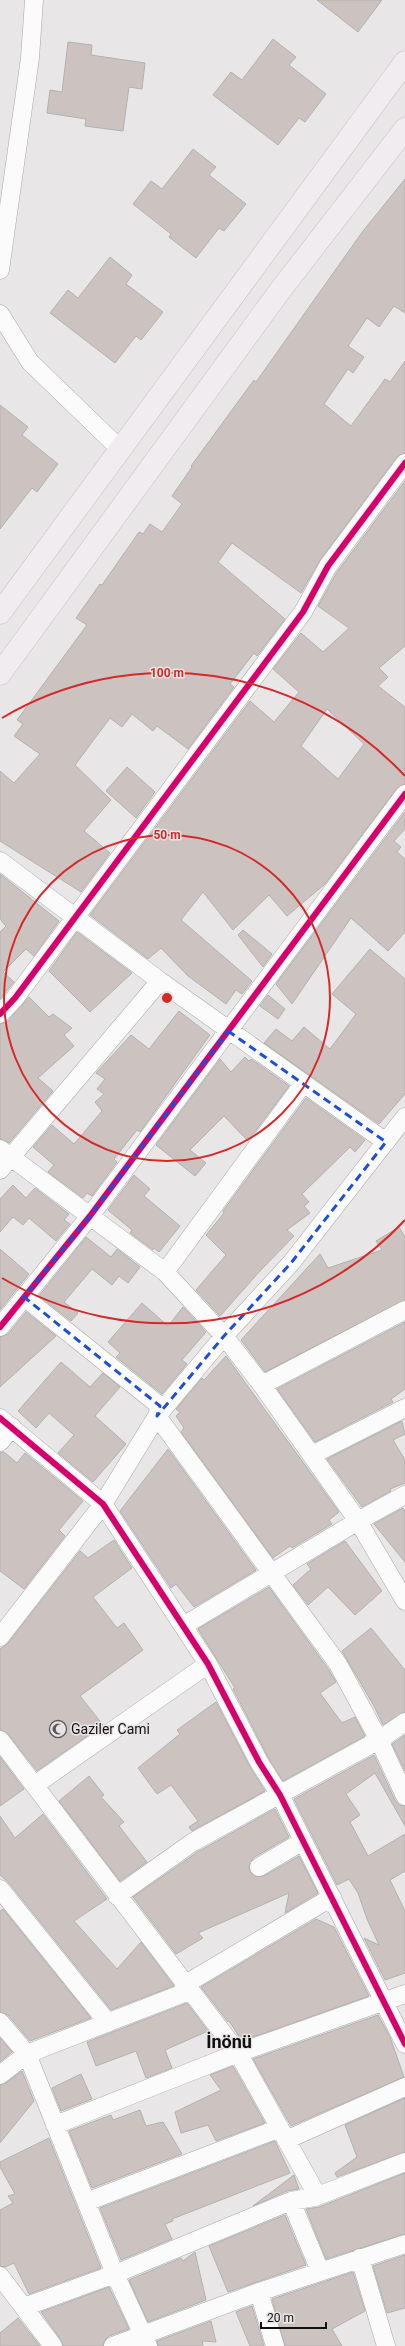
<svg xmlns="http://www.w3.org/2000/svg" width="405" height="2346" font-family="Roboto,sans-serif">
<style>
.building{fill:#ccc3c1;stroke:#b2b1b1;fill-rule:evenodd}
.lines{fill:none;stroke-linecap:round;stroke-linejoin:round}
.minor-casing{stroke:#a8a7a7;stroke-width:19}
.primary-casing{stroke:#c3c2c2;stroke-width:23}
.minor{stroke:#fcfbfb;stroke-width:18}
.primary{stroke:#f1ecef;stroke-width:22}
.cycleway-casing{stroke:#e9e5e6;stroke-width:8}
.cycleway{stroke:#d6006c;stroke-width:6}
.marked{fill:none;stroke:#1d4ed8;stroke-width:3;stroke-dasharray:8 5;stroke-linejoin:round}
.ring{fill:none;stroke:#d62828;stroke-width:2}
.labels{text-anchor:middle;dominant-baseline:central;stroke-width:3;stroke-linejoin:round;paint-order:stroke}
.poi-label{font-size:14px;fill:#111010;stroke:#e9e5e6;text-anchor:start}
.district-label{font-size:18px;font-weight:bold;fill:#111010;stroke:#e9e5e6}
.centre{fill:#d62828;stroke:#e9e5e6;stroke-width:2}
.ring-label{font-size:12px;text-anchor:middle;font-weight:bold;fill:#d62828;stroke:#e9e5e6;stroke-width:3;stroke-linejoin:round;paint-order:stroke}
</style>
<rect width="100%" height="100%" fill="#e8e6e7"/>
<path class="building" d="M317,0H382L358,32Z
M273,39L296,57L289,65L326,94L305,122L299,118L278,145L213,95L231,72L242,80Z
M68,42L92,45L91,55L145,63L142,89L129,87L123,131L85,126L86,119L47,113L50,90L62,92Z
M193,149L216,167L209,175L246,204L224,231L219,228L196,258L169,237L171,234L133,204L151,181L162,189Z
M405,179V313L394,306L379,327L367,318L348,346L364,357L353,373L348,369L324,404L351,426L385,379L390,382L405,361V453L397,457L320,560L301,593L232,543L218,562L285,619L257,656L254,653L230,684L234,687L188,749L157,726L153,731L132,714L122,727L110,718L75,765L111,800L84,831L110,853L81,892L0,841V771L14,783L40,754L14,736L23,724L17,720L87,625L76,618L100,584L102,585L139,532L143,534L150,524L162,532L182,504L172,496L192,467L191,466L254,380L256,382L363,231Z
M110,257L132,275L126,284L163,312L141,340L136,336L115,363L50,313L68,290L78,298Z
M0,405L28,427L22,435L58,464L37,492L32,488L0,529Z
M405,481V646L379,668L388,677L378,686L405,707V784L397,788L325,884L287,916L269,895L233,930L203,892L181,920L252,981L242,994L236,990L226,1004L188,976L161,948L148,959L90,915L250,701L274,722L299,692L273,669L301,633L323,652L349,628L318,606L337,572ZM327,709L364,744L338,779L301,746Z
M127,767L155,792L136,818L106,791Z
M405,812V829L394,841L401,847L397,852L405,859V932L388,951L351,918L292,1004L276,984Z
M0,874L59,921L34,956L26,949L3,972L14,982L0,999V932L6,926L0,919Z
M243,930L272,954L263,967L238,935Z
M77,932L132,973L90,1012L49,971Z
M370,949L405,979V1094L379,1124L264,1043L276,1029L292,1041L304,1027L330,1049L356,1014L332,994Z
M268,995L285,1009L278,1019L260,1006Z
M29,997L49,1017L53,1014L72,1028L64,1035L74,1046L38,1078L53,1091L9,1143L0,1139V1024L8,1021Z
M179,1011L210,1035L140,1132L137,1130L114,1159L117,1162L92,1196L87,1193L83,1198L48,1172L54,1165L33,1147L52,1125L74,1144L102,1111L95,1102L104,1094L97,1089L105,1079L96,1073L131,1035L149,1049Z
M245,1057L249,1061L251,1059L289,1086L248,1141L224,1116L190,1150L206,1163L195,1176L156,1145L220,1059L231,1072Z
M306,1098L365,1140L355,1152L350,1147L302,1194L309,1202L304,1206L310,1213L287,1230L294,1236L260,1271L220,1316L196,1290L226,1255L206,1235L224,1213L223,1211Z
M134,1175L150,1189L144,1196L180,1226L159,1252L154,1248L153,1250L130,1233L132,1230L108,1210Z
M13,1185L26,1198L35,1188L69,1214L64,1220L70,1224L56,1241L29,1218L23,1225L13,1217L0,1232V1199Z
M399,1227L405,1237V1300L265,1372L241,1340L320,1254L328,1268L382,1250L376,1241Z
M86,1237L111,1257L117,1249L140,1267L128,1283L119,1276L112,1285L92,1269L64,1302L78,1313L71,1321L39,1296Z
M0,1249L29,1274L0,1310Z
M142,1303L168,1326L183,1307L206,1332L182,1360L187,1364L162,1394L116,1357L120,1353L108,1342Z
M26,1312L56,1336L0,1387V1337L8,1334Z
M405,1322V1389L391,1399L393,1402L315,1442L277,1389Z
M226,1356L339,1512L329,1520L332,1524L292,1548L290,1546L273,1558L181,1432L184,1428L176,1416L180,1412L176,1409L202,1378L204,1380Z
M61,1362L90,1387L103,1373L120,1387L95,1416L126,1444L93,1482L58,1453L74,1435L49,1413L36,1428L18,1411Z
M402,1421L405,1434L393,1440L405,1460V1483L390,1489L391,1491L362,1507L327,1459Z
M168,1449L256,1570L194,1607L176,1584L171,1588L120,1511Z
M0,1452H4L17,1463L25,1453L83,1501L59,1530L65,1536L24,1589L0,1571Z
M403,1508L405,1511V1562L374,1524Z
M114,1540L132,1568L93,1597L117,1628L124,1623L143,1650L80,1696L103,1725L37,1771L8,1734L0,1730V1649L8,1643L80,1551L88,1558Z
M345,1541L382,1591L355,1615L328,1587L308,1605L293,1585L311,1569L307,1564Z
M269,1587L329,1670L336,1682L320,1693L342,1723L355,1717L365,1736L283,1781L268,1757L233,1689L235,1688L198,1629Z
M371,1628L405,1670V1712L383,1725L374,1706L342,1651Z
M216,1702L250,1767L265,1791L192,1831L189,1827L198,1821L171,1785L157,1794L138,1768L180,1734L177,1730Z
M405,1735V1771L392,1744Z
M374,1755L395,1800L399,1805L405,1806V1826L375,1773L346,1794L360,1815L350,1822L368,1856L405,1834V1871L390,1880L405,1911V1973L385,1980L364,1938L379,1945L367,1919L358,1893L349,1879L337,1885L294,1799Z
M0,1757L24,1789L0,1806Z
M89,1776L104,1795L101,1797L124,1822L119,1826L147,1862L120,1881L59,1801Z
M275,1809L289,1837L253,1858L249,1867L250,1872L254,1876H264L299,1856L318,1893L285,1913L289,1893L198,1933L203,1938L176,1954L133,1897L199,1851Z
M43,1814L107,1899L74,1921L117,1969L141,1942L174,1986L111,2010L8,1882L0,1875V1816L15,1838Z
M3,1909L91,2018L30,2041L8,2015L0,2012V1911Z
M316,1919L334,1927L369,1996L242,2041L229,2021L228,2022L201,1987Z
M187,2003L208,2031L165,2050L172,2068L146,2078L136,2051L96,2066L87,2042Z
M378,2015L390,2037L404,2077L291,2126L253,2059Z
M0,2038L12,2052L0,2062Z
M233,2066L265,2123L216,2141L208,2125L181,2133L175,2112L221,2090L210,2075Z
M22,2071L34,2101L0,2143V2085L6,2083Z
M81,2074L92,2099L61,2111L52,2088Z
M405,2098V2152L337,2177L335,2173L357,2157L345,2125Z
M140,2110L146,2126L163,2122L182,2154L92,2188L69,2131L111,2115L113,2120Z
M49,2138L101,2268L29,2294L14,2263L5,2267L0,2266V2210L13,2203L8,2196L15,2194L0,2167V2162Z
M275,2141L290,2173L172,2219L173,2221L165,2224L172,2239L121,2260L100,2208Z
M405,2173V2234L326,2259L306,2209L319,2207Z
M294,2175L299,2189L287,2191L253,2206Z
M285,2215L306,2265L228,2292L209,2246Z
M195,2252L206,2300L148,2322L129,2280L181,2258L183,2261Z
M405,2255V2308L387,2313L373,2266Z
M353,2272L365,2311L332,2329L342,2346H285L272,2299Z
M109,2287L129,2329L109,2336L105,2340L103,2346H63L61,2340L41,2312Z
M252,2306L264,2346H250L236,2312Z
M18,2318L40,2346H0V2333Z
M211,2321L216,2342L202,2341L203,2346H158L157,2341Z"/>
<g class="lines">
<g class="minor-casing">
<path id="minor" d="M0,270L30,58L34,0
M0,314L30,362L120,449
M0,861L160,981L386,1142
M0,1014L15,998L303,612L328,566L405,463
M0,1149L165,1272L224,1336L262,1385L358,1521L405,1601
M0,1170L160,981
M165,1272L303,1084
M24,1297L160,1406L157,1416L338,1664L379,1740L405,1796
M0,1327L90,1216L405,794
M262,1385L405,1310
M0,1418L103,1504L208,1664L259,1762L280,1795L405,2044
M0,1442L12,1427
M312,1455L405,1408
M183,1626L358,1521L405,1495
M0,1637L103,1504L157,1416L224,1336L291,1263L405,1117
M0,1740L238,2053L317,2195
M35,1785L208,1664
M259,1867L303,1841
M0,1889L108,2023
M117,1896L193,1842L379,1740L405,1722
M184,1985L332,1897
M0,2022L27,2054L115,2274L148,2346
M0,2075L27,2054L189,1991
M55,2125L238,2053L405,1994
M286,2140L405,2087
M291,2201L320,2271
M86,2202L280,2128
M360,2258L386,2346
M0,2276L53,2346
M259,2292L275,2346
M24,2307L115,2274L291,2201L315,2197L405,2162
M113,2346L259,2292L405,2244"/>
</g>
<g class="primary-casing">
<path id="primary" d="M0,613L405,62
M0,674L279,292L405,129"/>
</g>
<use href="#minor" class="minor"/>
<use href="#primary" class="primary"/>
<g class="cycleway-casing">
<path id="cycleway" d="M0,1014L15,998L303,612L328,566L405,463
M0,1327L90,1216L405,794
M0,1418L103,1504L208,1664L259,1762L280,1795L405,2044"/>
</g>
<use href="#cycleway" class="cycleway"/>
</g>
<path class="marked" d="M228,1031L386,1142L291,1263L224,1336L157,1416L160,1406L24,1297L90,1216Z"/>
<g class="ring">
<circle cx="167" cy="998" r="163"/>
<path d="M405 1220A325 325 0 0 1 2 1278M2 718A325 325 0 0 1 405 776"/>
</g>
<defs>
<g id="mosque-ring" transform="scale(0.9)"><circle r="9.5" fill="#e9e5e6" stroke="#5c5b5b" stroke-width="1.5"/><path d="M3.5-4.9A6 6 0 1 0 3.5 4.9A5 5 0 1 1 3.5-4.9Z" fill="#5c5b5b"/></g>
</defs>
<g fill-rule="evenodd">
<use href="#mosque-ring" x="58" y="1729"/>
</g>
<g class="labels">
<g class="poi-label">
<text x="71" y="1729">Gaziler Cami</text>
</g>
<g class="district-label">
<text x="229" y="2041">İnönü</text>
</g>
</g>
<circle cx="167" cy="998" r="6" class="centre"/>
<g class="ring-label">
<text x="167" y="677">100 m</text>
<text x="167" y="839">50 m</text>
</g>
<path d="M261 2322v6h65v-6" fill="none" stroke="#111010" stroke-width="2"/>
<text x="267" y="2322" font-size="12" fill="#111010" stroke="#e9e5e6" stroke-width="3" paint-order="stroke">20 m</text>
</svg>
